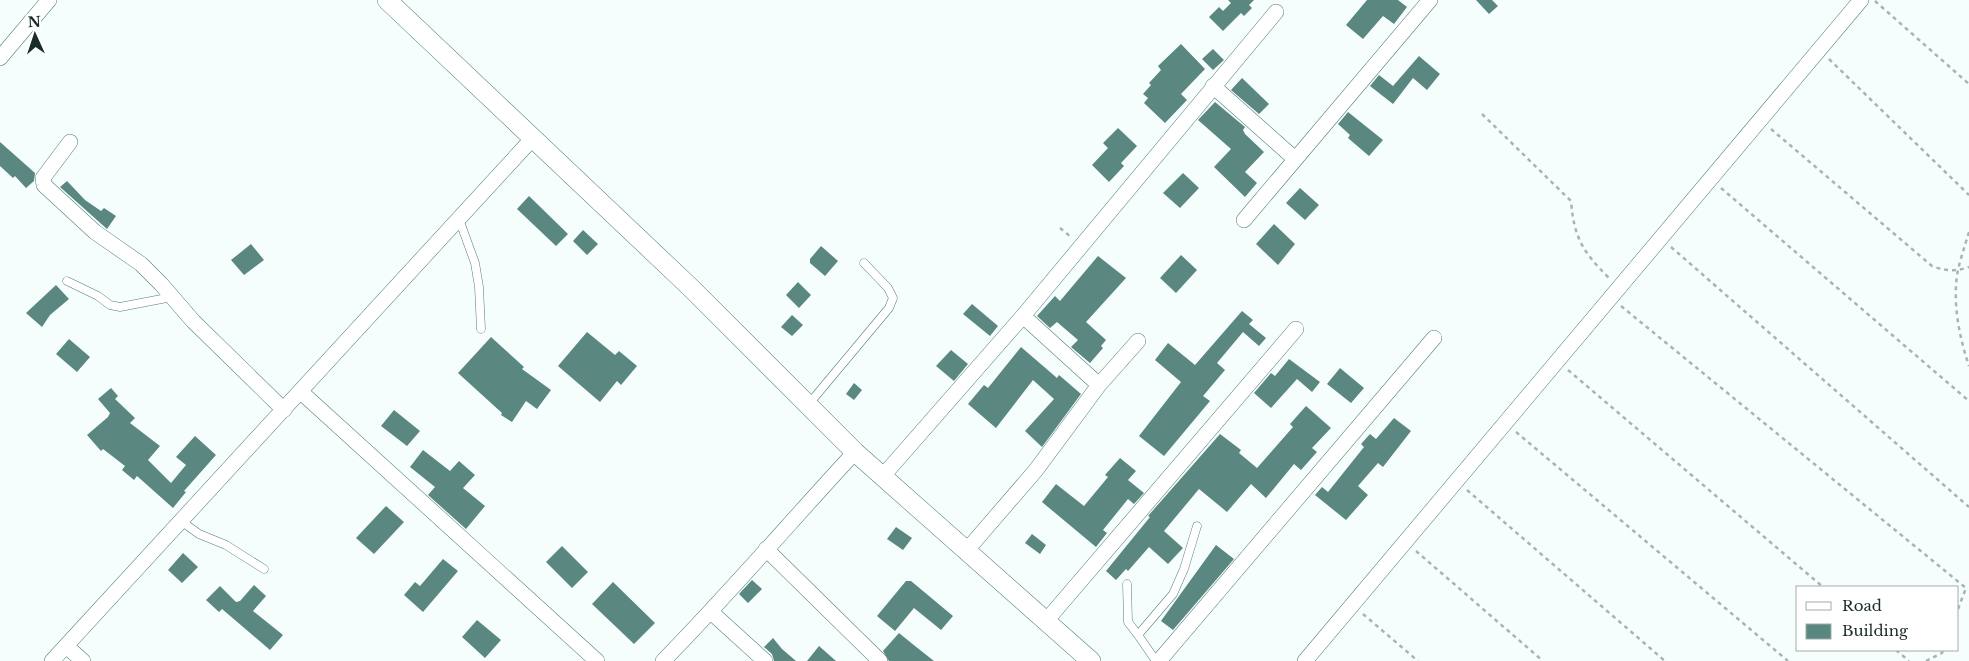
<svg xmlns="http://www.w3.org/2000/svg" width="1969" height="661" font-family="'Libre Baskerville',serif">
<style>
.building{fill:#5a8780}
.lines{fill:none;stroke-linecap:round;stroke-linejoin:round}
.service-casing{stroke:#527e78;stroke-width:9}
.minor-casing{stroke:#527e78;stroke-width:16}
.tertiary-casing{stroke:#527e78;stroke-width:20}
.path{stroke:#a8b4b2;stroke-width:2.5;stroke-dasharray:4 4;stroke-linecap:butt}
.service{stroke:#fff;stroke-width:8}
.minor{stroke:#fff;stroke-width:15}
.tertiary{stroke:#fff;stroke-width:19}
</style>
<rect width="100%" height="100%" fill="#f5fefc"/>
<path class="building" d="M1228,0H1254L1249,5L1252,8L1244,16L1241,13L1223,31L1209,17L1219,7L1223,11L1231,3Z
M1367,0H1398L1407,7L1394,24L1383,16L1363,39L1346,25Z
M1476,0H1492L1498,6L1489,14Z
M1181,44L1205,69L1181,94L1187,100L1165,123L1144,103L1148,98L1143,94L1151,85L1149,83L1161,70L1158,66Z
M1213,49L1224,60L1213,70L1202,59Z
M1419,56L1440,74L1427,90L1413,78L1393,104L1370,86L1379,75L1393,86Z
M1242,78L1269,104L1259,114L1231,90Z
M1215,102L1245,127L1243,130L1245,134L1264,152L1245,172L1257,183L1245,197L1214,167L1231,149L1198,120Z
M1348,112L1383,140L1369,156L1348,138L1350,135L1338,124Z
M1118,128L1137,146L1121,163L1124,166L1109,182L1092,165L1108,148L1103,143Z
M0,142L35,173L34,181L26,188L15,176L13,178L0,166Z
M1183,173L1199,188L1180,208L1163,193Z
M67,181L85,200L101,211L104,208L116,216L107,229L60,187Z
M1300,188L1319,205L1305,220L1286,203Z
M529,196L568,234L556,246L517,209Z
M1274,224L1295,244L1278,265L1256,244Z
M583,230L598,244L587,255L573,241Z
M251,244L264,260L244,275L231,260Z
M821,246L838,261L825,276L810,263V259Z
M1181,255L1197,270L1176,293L1160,278Z
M1098,256L1126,278L1086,322L1106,340L1101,346L1103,348L1090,363L1071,347L1078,340L1057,322L1050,328L1037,316L1055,296L1060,301Z
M798,282L811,295L799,308L786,295Z
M56,285L69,299L50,315L42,327L26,313Z
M972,304L998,326L990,336L963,314Z
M1242,311L1253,320L1249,324L1266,338L1259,346L1243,332L1217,363L1225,370L1203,396L1210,401L1164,456L1139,436L1181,382L1155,360L1168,343L1195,365Z
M792,315L803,325L792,336L781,327Z
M587,332L615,355L619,351L637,366L621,385L617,381L600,402L558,366Z
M491,337L524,367L522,369L551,390L537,409L526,401L512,422L501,415L502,413L458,373Z
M69,339L90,357L77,372L56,354Z
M1021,347L1057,378L1059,375L1081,394L1042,447L1025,431L1054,399L1033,380L996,428L968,404L984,385L988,388Z
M951,350L968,364L954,381L936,366Z
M1289,359L1320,382L1312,392L1297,379L1271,408L1254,393L1271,373L1275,376Z
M1340,368L1364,388L1351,403L1327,384Z
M854,383L862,390L854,400L846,394Z
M111,388L118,396L115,399L135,418L130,423L160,446L148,460L171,483L186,465L176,457L195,436L216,455L184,491L186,492L173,508L137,476L134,480L122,470L125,466L103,449L101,451L87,435L108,417L110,413L98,399Z
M1306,406L1331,428L1312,448L1317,452L1301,470L1294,464L1266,498L1251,484L1227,512L1199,489L1164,531L1183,548L1168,564L1149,547L1128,571L1126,569L1116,580L1106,571L1150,517L1148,516L1220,434L1241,450L1239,453L1257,468L1293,427L1290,424Z
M394,410L420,431L407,446L381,426Z
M1394,418L1411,431L1383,467L1378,463L1358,486L1368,495L1346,520L1315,495L1322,487L1328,492L1364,447L1361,444L1370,434L1376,439Z
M423,450L450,471L459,461L475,475L463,488L485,506L466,529L428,495L435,487L410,467Z
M1120,458L1136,471L1128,480L1144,493L1134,504L1128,499L1103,530L1107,533L1096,547L1042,502L1056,484L1084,506L1108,477L1105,475Z
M386,506L404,522L374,554L356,538Z
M896,527L912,538L903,550L887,539Z
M1032,534L1046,545L1040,554L1025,543Z
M1216,545L1234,559L1173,630L1161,621Z
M562,546L588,572L572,588L546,562Z
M183,553L198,567L182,583L168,570Z
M443,559L458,571L423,612L404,595L415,582L420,586Z
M752,580L762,589L748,603L739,594Z
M906,581H911L953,616L941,630L914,608L895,631L877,616Z
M613,582L655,623L634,644L592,604Z
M254,585L266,596L253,611L283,635L270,650L222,609L219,612L206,600L220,586L236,602L240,601Z
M477,620L501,640L485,658L462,637Z
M899,633L915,646L934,661H889L883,651Z
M773,638L782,649L796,661H774L772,654L764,647Z
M819,646L836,661H807Z"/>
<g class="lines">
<g class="service-casing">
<path id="service" d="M459,219L475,263L479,287L481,329
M67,281L98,296L110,305L120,307L172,297
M808,405L889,308L893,298L888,288L864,263
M181,521L199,534L226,545L264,569
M1127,584L1128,622L1138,635
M1156,661L1138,635L1173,594L1184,569L1197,526"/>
</g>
<g class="minor-casing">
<path id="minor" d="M0,58L49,0
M1213,86L1295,159
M70,142L43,178L44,185L95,232L141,264L161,284L193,321L284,410
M1244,220L1430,0
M1023,316L1099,385
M301,392L597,661
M882,477L1023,316L1276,12
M766,549L880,661
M967,550L1036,470L1099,385L1138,341
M711,612L765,661
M1046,621L1296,329
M66,646L83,661
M52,661L533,138
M663,661C729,594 791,521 855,452
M1159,661L1434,338
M1305,661L1861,0"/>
</g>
<g class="tertiary-casing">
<path id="tertiary" d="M387,0L690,287L855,452L1091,661"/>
</g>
<path class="path" d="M1875,1L1969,84
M1829,59L1969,195
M1482,114L1571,201C1574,238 1583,252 1609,278
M1771,129L1932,266C1945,271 1955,272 1969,267
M1721,188L1969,401
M1060,228L1071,237
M1969,232C1965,245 1961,257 1958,270C1952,300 1959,337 1969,366
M1671,247L1969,507
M1621,306L1966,588L1958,609
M1568,370L1823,587
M1516,432L1788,661
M1467,490L1665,661
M1416,551L1543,661
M1363,614L1418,661
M1896,650L1909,661
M1926,661L1942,653L1943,650"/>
<use href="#service" class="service"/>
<use href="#minor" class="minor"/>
<use href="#tertiary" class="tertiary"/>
</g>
<rect x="1796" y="586" width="162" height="65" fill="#ffffff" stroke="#a3abaa"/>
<rect x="1806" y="602" width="25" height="8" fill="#ffffff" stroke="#a3abaa"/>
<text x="1842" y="611" font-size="15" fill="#1a2c2a">Road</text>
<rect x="1806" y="624" width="25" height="15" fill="#5a8780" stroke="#a3abaa"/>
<text x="1842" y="636" font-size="15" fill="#1a2c2a">Building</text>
<g transform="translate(35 35) rotate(357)" stroke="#ffffff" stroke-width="4" paint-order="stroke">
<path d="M0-4L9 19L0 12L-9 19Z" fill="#1a2c2a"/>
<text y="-8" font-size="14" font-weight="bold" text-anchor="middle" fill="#1a2c2a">N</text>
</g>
</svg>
